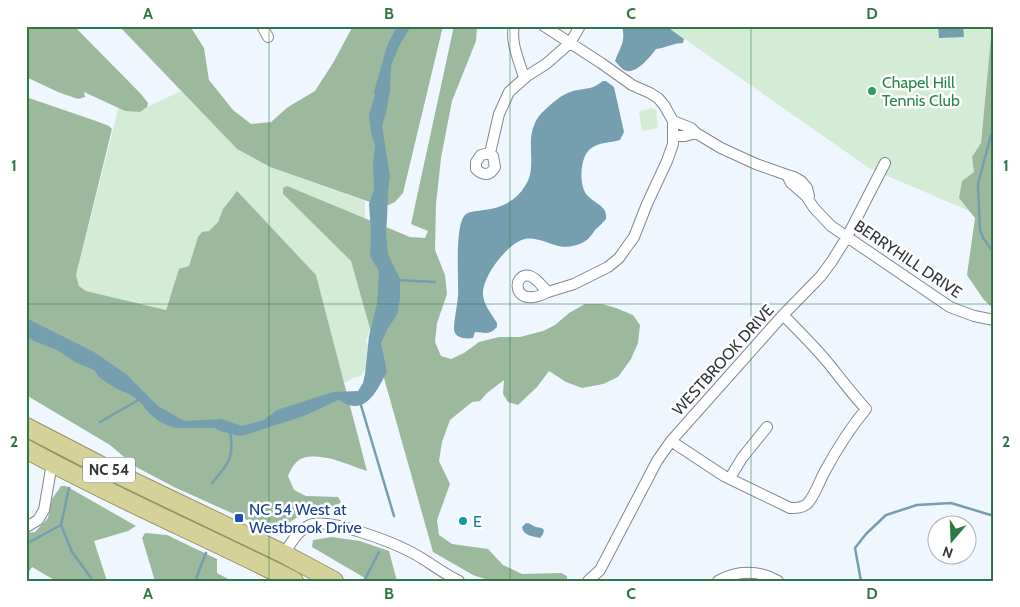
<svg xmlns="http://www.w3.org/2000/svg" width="1020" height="607" font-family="Cabin,sans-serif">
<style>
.green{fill:#d4ebd5}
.forest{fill:#9cb99d}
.water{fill:#759eaf}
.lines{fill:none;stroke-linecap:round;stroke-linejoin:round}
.stream{stroke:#759eaf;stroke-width:2.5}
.minor-casing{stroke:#818891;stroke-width:12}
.trunk-casing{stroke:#949466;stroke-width:20}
.minor{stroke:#fff;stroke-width:10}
.trunk{stroke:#d4d298;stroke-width:18}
.grid{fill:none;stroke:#2e7845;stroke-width:1;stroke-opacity:0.55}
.leisure-dot{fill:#2e9e5b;stroke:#fff;stroke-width:2}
.transit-dot{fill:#1a4fb4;stroke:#fff;stroke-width:2}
.culture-dot{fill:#0f9aa8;stroke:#fff;stroke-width:2}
.labels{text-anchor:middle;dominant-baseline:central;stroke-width:5;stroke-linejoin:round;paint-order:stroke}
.shield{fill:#fff;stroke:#707275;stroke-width:1}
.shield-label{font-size:15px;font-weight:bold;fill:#33363a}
.leisure-label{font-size:16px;fill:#27864d;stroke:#fff;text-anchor:start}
.street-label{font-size:16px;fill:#33363a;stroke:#fff}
.transit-label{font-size:16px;fill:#164399;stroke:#fff;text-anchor:start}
.culture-label{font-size:16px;fill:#0d838f;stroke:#fff;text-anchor:start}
.neatline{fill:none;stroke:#2e7845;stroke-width:2}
.grid-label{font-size:16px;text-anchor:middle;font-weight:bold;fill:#2e7845}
</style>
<rect width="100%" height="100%" fill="#eff6fe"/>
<path class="green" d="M666,26H992L974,213L869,168Z
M181,91L237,149L270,167L365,201V219L287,187L283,194L351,261L371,328L366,341L368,345L365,370L361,376L353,378L344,383L316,275L237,192L232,196L223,209L218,222L209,231L198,237L189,266L168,300L166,310L86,291L79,286L76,275L114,126L118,108L125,111L140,112L147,107Z
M651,108L656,110L658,128L642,131L639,111L650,109Z"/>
<path class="forest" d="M26,26H74L141,94L148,103L147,107L140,112L125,111L84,92L85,97L78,99L58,92L26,77Z
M119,26H190L204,48L209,80L233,110L251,124L271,122L288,107L315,91L333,63L353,26H443L403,193L395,202L384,207L270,167L237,149Z
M454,26H477L476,41L452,101L441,158L436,204L435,250L445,275L447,294L437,323L435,342L441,356L451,359L464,353L479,342L499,337H520L543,331L555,325L569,313L585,304H602L616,308L633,315L640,325L638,343L631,359L618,377L603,384L582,388L566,382L549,371L537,387L518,405L508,402L503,394L504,380L487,393L480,401L472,402L450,420L442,442L439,461L450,484L437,520L439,535L452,544L488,549L503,565L522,574L561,573L567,576V580L565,581H491L473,575L433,552L351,261L283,194V188L287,186L410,237L425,238L428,231L411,224Z
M992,26H994V309L984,300L967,275L975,218L959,198L962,181L974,172L972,157L981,143Z
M26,97L96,121L109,126L112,129L76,275L79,286L86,291L166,310L179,269L189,266L198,237L202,232L209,231L218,222L223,209L233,196L237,191L316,275L367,471C348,465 323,452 303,458C295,461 291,469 288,476L294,490L306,496L338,497L341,502C328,513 327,505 314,508C305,511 287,524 279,530L267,529L174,487L136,467L110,445L26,395Z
M61,486H66L136,526L128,531L94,541L107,581H56L32,567L26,577V533L35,532L48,518L52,499Z
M145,533L167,535L217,559V573L232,581H155L142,538Z
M332,537L360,541L389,551L397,581H370L312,547L313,540Z"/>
<path class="water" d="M397,26H411L399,46L391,66L390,91L386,113L382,126L390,176L388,192L387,219L386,232L388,254L400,279V299L397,315L388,328L381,343L387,372C380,384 371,407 354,406C349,406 343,402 338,400L304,416L245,435L239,436L220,431L215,428H175L160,422L150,414L141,403L131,395L115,388L100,378L94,370L75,362L57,350L34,341L26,336V318L94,352L126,374L158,406L184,421L221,419L242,426L264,420L277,410L333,392L358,391L363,383L365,374L369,336L377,304L379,271L370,256L371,231L369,204L374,190L373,165L375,145L371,133L369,115L375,95L374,92L387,46Z
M622,26H666L684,39L683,43C673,43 665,48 656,49C650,57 635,76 624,70C621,68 618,64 615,61C620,47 626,42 622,26Z
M938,26H963L964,37L939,38Z
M603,81H606L614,87L624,132L620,140C610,143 599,142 590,149C580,157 578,187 588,196C595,204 608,206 606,219C603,223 599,226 595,230C593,233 591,236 588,239C580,246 565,249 555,245C545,242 535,237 525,239C508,242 481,278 483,295C484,306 492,314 497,323V327C489,336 485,332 475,332L473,338C466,339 456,339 454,330C454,319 457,308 458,296C459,280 454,223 466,214C470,211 479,211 484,210C501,208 516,201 525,186C538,167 525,143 535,123C538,115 548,107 555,101C561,96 570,91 578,90C582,89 586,89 590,88C594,87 599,84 603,81Z
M526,523C531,523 532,526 536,527C540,528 541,527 544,530L543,534L540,538C533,536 523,536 522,527Z"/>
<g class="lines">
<path class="stream" d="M994,132L991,135L978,184L980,230L983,238L994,253
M397,280L435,282
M360,402L394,516
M100,422L140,399
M212,483C228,464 235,458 230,431
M61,525L72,552L91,578
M26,544L61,525L69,488
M195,581L206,553
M364,581L379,552
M861,581L855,548L866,534L886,515L917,505L951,503L994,516"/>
<g class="minor-casing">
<path id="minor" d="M262,26L268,37
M514,26C510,43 520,62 524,78
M544,26L601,63L632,85L650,93L658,98L664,105L673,121V144L667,161L647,204L634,237L626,248L619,258L608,267L574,284L548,292C542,287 538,279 530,276C514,272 512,300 533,297C538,297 543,294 548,292
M673,121L691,128L696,133L721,148L756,164L787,175L794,177L801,181L807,188L809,196
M673,136H685L696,133
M490,153L493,156L495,167C490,176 483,176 476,169V162L481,155L490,153L499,114L509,92L527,76L546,64L570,43L580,26
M787,175L791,183L806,196L814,208L831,226L950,307L974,316L994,320
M671,441L724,476L790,508C797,508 803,508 808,503C815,495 820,480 825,471C837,449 850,428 866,409C853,395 841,379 829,364C815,347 799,331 783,315
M730,478L742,458L767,427
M26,527L38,520L44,510L52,463
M284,554C291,543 297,531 310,525C328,517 391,542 409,551C427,560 442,573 459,581
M588,581L600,570L657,461L671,441L783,315L821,276L832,261L847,237L885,163
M718,581C737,570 759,570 778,581"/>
</g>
<g class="trunk-casing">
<path id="trunk" d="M26,427L111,471L284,554L334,581
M26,449C113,497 205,536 294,581"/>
</g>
<use href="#minor" class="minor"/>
<use href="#trunk" class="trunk"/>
</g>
<path class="grid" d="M269,26V581M510,26V581M751,26V581M26,304H994"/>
<circle class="leisure-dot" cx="872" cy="91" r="5"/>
<rect class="transit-dot" x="234" y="513" width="10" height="10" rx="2.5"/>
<circle class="culture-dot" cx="463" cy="521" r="5"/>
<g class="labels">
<rect class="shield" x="83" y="457.5" width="52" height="25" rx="4"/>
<g class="shield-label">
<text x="109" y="470">NC 54</text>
</g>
<g class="leisure-label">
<text x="882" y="82">Chapel Hill<tspan x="882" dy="18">Tennis Club</tspan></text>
</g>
<g class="street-label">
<text transform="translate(908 259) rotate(34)">BERRYHILL DRIVE</text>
<text transform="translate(723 360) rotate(-48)">WESTBROOK DRIVE</text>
</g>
<g class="transit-label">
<text x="249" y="509">NC 54 West at<tspan x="249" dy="18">Westbrook Drive</tspan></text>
</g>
<g class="culture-label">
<text x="473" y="521">E</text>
</g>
</g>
<rect width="1020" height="607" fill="none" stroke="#ffffff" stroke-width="55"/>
<g transform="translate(952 540) rotate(199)"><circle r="24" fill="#ffffff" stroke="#adafb0"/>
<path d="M0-4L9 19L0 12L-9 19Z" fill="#2e7845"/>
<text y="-8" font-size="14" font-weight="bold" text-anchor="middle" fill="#33363a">N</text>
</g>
<rect x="28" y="28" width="964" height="552" class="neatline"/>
<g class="grid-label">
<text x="148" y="19">A</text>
<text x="389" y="19">B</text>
<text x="631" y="19">C</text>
<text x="872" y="19">D</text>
<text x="14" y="171">1</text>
<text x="1006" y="171">1</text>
<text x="14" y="447">2</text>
<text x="1006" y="447">2</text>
<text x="148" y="599">A</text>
<text x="389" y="599">B</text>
<text x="631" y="599">C</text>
<text x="872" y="599">D</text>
</g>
</svg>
